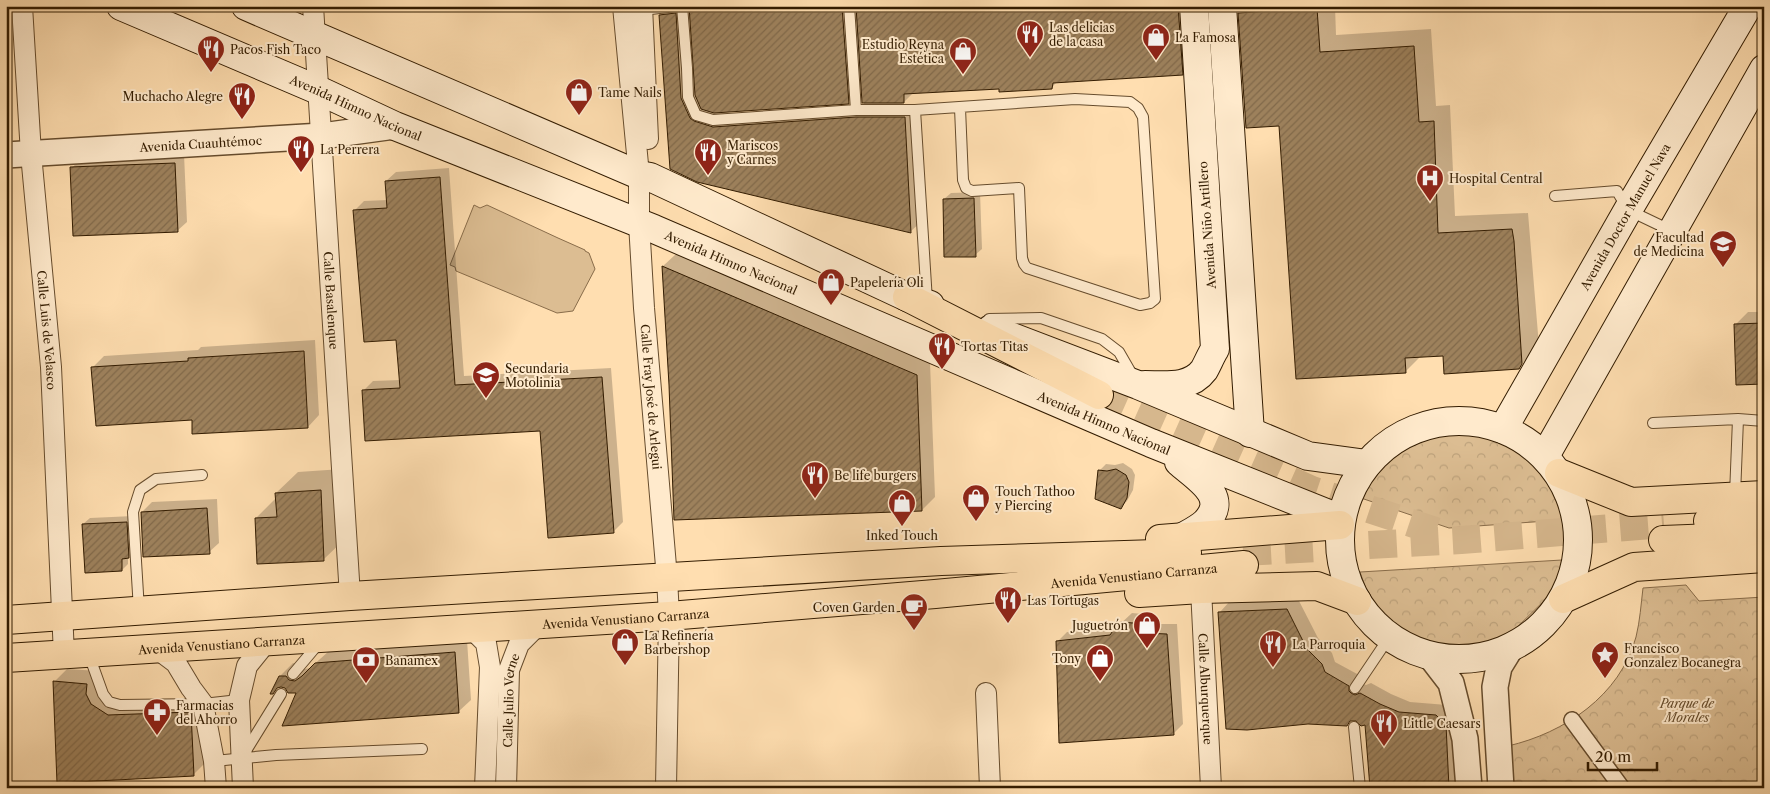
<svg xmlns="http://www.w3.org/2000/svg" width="1770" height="794" font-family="'Libre Caslon Text',serif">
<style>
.park{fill:url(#park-crowns);stroke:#886c4a}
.pitch{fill:#dcbd92;stroke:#886c4a}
.shadow{fill:#0003;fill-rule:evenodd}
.building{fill:url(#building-hatch);stroke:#331c01}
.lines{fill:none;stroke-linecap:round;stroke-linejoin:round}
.primary-tunnel{stroke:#d6b78d;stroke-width:28;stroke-dasharray:28 14;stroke-linecap:butt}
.service-casing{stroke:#664c2d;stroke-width:12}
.pedestrian-casing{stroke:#664c2d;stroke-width:18}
.minor-casing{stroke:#664c2d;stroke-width:22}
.tertiary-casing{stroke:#664c2d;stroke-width:28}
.secondary-casing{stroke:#331c01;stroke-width:30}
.primary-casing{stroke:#331c01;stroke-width:30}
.service{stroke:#ffeacc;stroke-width:10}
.pedestrian{stroke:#ffeacc;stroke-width:15}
.minor{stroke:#ffeacc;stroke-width:20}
.tertiary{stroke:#ffeacc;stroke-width:25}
.secondary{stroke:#ffeacc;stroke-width:28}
.primary{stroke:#ffdeb0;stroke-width:28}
.labels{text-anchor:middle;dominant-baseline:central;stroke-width:4;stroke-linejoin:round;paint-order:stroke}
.poi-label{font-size:12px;fill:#331c01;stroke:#ffeacc;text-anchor:start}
.street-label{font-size:12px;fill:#331c01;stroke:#ffeacc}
.park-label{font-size:12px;font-style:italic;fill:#664c2c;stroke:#ffeacc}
</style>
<defs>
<pattern id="park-crowns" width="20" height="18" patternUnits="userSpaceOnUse" patternTransform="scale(1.25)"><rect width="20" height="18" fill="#dcbd92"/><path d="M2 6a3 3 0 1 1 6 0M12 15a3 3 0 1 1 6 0" fill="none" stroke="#bda27c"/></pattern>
<pattern id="building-hatch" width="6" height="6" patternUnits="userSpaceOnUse" patternTransform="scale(1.25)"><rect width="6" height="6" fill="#9d815c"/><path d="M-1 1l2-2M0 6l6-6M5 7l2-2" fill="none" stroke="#81694a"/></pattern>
</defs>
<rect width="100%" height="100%" fill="#ffdeb0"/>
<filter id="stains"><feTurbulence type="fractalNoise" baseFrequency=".004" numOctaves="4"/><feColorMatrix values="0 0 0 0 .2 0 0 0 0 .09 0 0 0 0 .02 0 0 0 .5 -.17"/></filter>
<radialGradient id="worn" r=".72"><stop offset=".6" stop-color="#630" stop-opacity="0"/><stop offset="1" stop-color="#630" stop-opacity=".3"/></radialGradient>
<path class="park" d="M1464,433C1475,436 1487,437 1498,440C1527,449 1551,477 1560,505C1562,510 1561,515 1561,520L1449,528L1361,498L1375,471L1402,449L1431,437Z
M1562,560V569L1550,595L1508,636L1481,644L1449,646L1433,644L1417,638L1387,619L1368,595L1360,572Z
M1686,585L1699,601L1764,597V788H1511L1508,746C1564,733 1620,696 1636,637C1640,621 1641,604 1643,588Z"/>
<path class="pitch" d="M474,205L480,208L487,205L558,238L585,250V251L589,253L595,269L573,311L557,313L456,271L455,267L450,265Z"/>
<path class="shadow" d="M669,6H1191L1195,61L1182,74L1057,82L1051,88H1001L914,92L902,104H918L924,219L910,232L697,180L660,16ZM863,88L864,104L728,114L720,112L848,102Z
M1247,6H1335L1336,35L1431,29L1436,106L1450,105L1455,216L1528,213L1539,346L1518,368L1444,355L1421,356L1405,372L1280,124L1239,14Z
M1343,6H1424L1343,8Z
M1764,129V155L1761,156L1760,133Z
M184,154L187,222L177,231L72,168L81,158Z
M449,168L464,376L611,368L623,522L613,532L541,430L363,391L373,381L400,380L398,339L354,211L364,201L388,200L386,181L396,172Z
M980,192L982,249L975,255L944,199L951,193Z
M676,254L930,362L935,497L922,510L671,385L663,266Z
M1748,312H1764V382L1735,325Z
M315,340L319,415L308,427L193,418L93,367L104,356L198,350L201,347Z
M1123,463L1132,469L1135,475L1133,490L1127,501L1120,508L1099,471L1106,464L1115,465Z
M342,469L346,538L324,559L256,518L277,497L276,493L298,472Z
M217,499L219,543L209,552L142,512L152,502Z
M133,516L135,551L128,558V564L122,570L83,524L90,518Z
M1298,599L1318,638L1332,653L1335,662L1359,675L1361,683L1366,685L1371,683L1391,694L1410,702L1447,705L1456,714L1460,788H1371L1366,724L1352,720L1347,724L1220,612L1230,601Z
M1132,613L1143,614L1152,624H1177L1183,724L1173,734L1057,642L1067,632L1118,626Z
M467,640L471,700L458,712L298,691L279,686L272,693L280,676L293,663L299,664L305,669L310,668L329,651Z
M67,669L99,671L104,691L121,703L203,700L206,762L194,774L54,682Z"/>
<path class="building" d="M689,6H842L849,104L714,113L701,109L695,95Z
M856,6H1178L1183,75L1053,83L1052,89L999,92V89L904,94V103H862Z
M1317,8L1320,52L1414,46L1419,122L1434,121L1438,233L1512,229L1514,241L1522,364L1519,369L1444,374L1443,356L1405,358L1406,373L1296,379L1279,126L1246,128L1238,13Z
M676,13L681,98L690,118L694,121L713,127L856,117H905L911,233L697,182L670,169L659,15Z
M175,163L178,232L73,236L70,167Z
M440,177L455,385L602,377L614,533L548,538L540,431L365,441L362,390L400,388L396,340L364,342L353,210L387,208L385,181Z
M974,198L976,257H944L943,199Z
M662,266L917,375L922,511L674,520L669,385Z
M1764,323V384L1736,385L1734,324Z
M304,351L308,428L192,434V420L96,426L91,367L188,361V358Z
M1116,469L1126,475L1129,482L1127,498L1121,509L1095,499L1098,470L1107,471Z
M321,490L324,561L257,564L255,518L277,517L275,493Z
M207,508L210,554L143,557L141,512Z
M127,522L129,558L122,559V571L85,573L82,524Z
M1287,609L1307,649L1322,664L1325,672L1349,686V691L1351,693L1355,695L1360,693L1380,704L1399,712L1436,715L1446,725L1449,788H1370L1365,725L1361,726L1356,721H1350L1347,726L1308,724L1247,730L1226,729L1218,612Z
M1121,622L1133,623L1142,633L1167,634L1174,735L1059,743L1056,641L1110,635L1117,625Z
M455,652L459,713L282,726L296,693H288L285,688L281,687L277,688L273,694H270L279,676H286L289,680L295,681L302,676L315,663Z
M53,681L87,684L86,694L91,704L108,715L191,712L194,776L57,783Z"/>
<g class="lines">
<path class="primary-tunnel" d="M1099,395L1312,490L1447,535
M1243,552L1461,540L1664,524"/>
<g class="service-casing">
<path id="service" d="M682,6L687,68L688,97L696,115L713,120L856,110L849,6
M642,10L677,6
M856,110H915
M1555,196L1617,191L1628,210L1672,231
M927,301L915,110L1075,99L1130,102L1138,108L1143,117L1155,299L1150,303L1140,305L1027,268L1024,264L1022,258L1019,188L972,191L966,188L963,180L960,108
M989,319L1041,318L1102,339L1119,352L1134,378
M1738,419L1764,421
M1653,423L1738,419L1735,495
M139,610L133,512L140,490L156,479L202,475
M89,655L103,694L109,702L120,705L203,704L239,700
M293,674L320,642
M1355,688L1390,636
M1354,727L1360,788
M244,754L281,694
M214,761L276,755L422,749"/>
</g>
<g class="pedestrian-casing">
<path id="pedestrian" d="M1572,720L1622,788"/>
</g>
<g class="minor-casing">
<g id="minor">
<path id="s1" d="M22,6L31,154L51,367L64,655"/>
<path id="s2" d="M313,6L350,596"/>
<path id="s3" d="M623,6L639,175V223L644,308L667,578L669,616L666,788"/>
<path d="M642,6L648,139"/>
<path id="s4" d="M1201,589L1211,788"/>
<path d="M470,627L486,643L490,667L485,788"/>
<path d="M156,648L176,663L191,688L203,704L214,761L216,788"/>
<path d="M986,693L990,788"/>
<path d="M243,788L239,700L247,666L268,640"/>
<path id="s5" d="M506,788L509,670L519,644L539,624"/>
</g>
</g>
<g class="tertiary-casing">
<g id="tertiary">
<path id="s6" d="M6,155L322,136L395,126"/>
<path d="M1431,657L1451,683L1465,739L1469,788"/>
<path d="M1501,788L1495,687L1499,667L1512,646"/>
</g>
</g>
<g class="secondary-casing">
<g id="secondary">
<path id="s7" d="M121,6L318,90L395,126L654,229L1151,443L1341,519"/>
<path d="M246,6L639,175L650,177L907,297L930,305"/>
<path d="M1222,6L1250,433"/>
<path d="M991,329L1138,385L1308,456L1367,464"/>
<path d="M1145,385C1165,385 1190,389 1204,370C1208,363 1211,355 1215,349L1194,6"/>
<circle cx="1459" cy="540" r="119"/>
<path id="s8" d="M1503,429L1628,210L1748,6"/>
<path d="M1545,456L1764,69"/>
<path d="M1179,462C1197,478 1230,496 1206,522C1200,528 1190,533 1183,537"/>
</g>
</g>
<g class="primary-casing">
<g id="primary">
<path d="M907,297L1099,395"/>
<path d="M1559,473L1631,502L1764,495"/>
<path d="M1708,521L1764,516"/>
<path d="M1160,539L1340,525"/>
<path d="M1663,540L1764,536"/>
<path d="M1139,593L1201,589L1317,586L1357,601"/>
<path d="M1563,599L1634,567L1764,558"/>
<path d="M6,620L350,596L941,561L1187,553"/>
<path id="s9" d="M6,658L669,616L935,594L1244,565"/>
</g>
</g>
<use href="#service" class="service"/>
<use href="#pedestrian" class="pedestrian"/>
<use href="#minor" class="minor"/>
<use href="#tertiary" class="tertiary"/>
<use href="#secondary" class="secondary"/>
<use href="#primary" class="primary"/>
</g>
<defs>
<g id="restaurant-pin" transform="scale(1.4375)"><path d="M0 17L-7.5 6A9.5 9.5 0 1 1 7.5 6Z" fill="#8f2418" stroke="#ffeacc"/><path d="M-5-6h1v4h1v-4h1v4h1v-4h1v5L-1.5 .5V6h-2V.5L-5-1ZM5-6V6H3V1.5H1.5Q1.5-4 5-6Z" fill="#fff"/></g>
<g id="shop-pin" transform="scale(1.4375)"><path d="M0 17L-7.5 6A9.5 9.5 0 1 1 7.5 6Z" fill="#8f2418" stroke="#ffeacc"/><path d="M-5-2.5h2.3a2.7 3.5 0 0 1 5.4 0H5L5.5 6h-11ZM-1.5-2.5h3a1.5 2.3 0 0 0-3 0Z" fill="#fff"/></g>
<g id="hospital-pin" transform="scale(1.4375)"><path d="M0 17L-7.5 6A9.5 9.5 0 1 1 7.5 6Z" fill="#8f2418" stroke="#ffeacc"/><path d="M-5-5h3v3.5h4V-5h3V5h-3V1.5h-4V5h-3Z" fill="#fff"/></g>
<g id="university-pin" transform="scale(1.4375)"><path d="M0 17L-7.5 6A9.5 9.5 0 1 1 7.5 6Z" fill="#8f2418" stroke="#ffeacc"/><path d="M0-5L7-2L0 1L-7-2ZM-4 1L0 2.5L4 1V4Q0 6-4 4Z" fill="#fff"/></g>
<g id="school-pin" transform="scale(1.4375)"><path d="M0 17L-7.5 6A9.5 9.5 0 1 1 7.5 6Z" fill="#8f2418" stroke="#ffeacc"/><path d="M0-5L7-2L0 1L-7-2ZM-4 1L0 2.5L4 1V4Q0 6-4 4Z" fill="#fff"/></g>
<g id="cafe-pin" transform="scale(1.4375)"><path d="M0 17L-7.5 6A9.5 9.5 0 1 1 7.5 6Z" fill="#8f2418" stroke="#ffeacc"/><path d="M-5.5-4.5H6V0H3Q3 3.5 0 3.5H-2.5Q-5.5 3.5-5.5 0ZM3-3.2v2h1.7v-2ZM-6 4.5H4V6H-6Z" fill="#fff"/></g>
<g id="sight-pin" transform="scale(1.4375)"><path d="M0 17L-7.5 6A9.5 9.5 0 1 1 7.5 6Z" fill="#8f2418" stroke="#ffeacc"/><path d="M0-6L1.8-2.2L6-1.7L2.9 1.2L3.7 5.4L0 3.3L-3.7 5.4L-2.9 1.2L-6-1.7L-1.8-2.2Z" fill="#fff"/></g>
<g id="bank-pin" transform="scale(1.4375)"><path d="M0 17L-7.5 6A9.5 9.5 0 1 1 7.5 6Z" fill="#8f2418" stroke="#ffeacc"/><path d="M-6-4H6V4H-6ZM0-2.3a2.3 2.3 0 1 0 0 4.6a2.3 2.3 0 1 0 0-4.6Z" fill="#fff"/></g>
<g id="pharmacy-pin" transform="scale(1.4375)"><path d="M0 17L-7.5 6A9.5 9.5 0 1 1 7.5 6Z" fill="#8f2418" stroke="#ffeacc"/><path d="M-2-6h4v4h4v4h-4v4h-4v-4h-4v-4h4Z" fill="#fff"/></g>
</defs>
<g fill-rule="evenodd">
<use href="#restaurant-pin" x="1030" y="34"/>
<use href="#shop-pin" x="1156" y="37"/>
<use href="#restaurant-pin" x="211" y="49"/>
<use href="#shop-pin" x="963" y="51"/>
<use href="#shop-pin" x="579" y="92"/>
<use href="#restaurant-pin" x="242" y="96"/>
<use href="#restaurant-pin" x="301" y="149"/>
<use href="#restaurant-pin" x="708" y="152"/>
<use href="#hospital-pin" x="1430" y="178"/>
<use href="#university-pin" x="1723" y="244"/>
<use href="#shop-pin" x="831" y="282"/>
<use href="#restaurant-pin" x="942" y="346"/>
<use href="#school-pin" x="486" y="375"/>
<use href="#restaurant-pin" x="815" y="475"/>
<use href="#shop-pin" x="976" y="498"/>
<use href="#shop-pin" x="902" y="503"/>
<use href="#restaurant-pin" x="1008" y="600"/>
<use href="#cafe-pin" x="914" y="607"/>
<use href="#shop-pin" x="1147" y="625"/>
<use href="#shop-pin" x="625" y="642"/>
<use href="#restaurant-pin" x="1273" y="644"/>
<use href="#sight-pin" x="1605" y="655"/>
<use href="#shop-pin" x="1100" y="658"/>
<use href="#bank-pin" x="366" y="660"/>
<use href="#pharmacy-pin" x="157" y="712"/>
<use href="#restaurant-pin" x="1384" y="723"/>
</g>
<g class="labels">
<g class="poi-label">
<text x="1049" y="27">Las delicias<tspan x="1049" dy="14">de la casa</tspan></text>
<text x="1175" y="37">La Famosa</text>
<text x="944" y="44" text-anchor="end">Estudio Reyna<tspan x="944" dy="14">Estética</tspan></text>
<text x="230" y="49">Pacos Fish Taco</text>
<text x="598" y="92">Tame Nails</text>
<text x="223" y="96" text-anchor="end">Muchacho Alegre</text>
<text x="727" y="145">Mariscos<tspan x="727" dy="14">y Carnes</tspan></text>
<text x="320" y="149">La Perrera</text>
<text x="1449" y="178">Hospital Central</text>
<text x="1704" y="237" text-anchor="end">Facultad<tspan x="1704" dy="14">de Medicina</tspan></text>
<text x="850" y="282">Papelería Oli</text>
<text x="961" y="346">Tortas Titas</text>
<text x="505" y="368">Secundaria<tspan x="505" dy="14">Motolinia</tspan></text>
<text x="834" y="475">Be life burgers</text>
<text x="995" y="491">Touch Tathoo<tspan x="995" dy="14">y Piercing</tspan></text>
<text x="902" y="535" text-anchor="middle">Inked Touch</text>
<text x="1027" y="600">Las Tortugas</text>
<text x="895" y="607" text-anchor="end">Coven Garden</text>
<text x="1128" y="625" text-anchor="end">Juguetrón</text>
<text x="644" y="635">La Refinería<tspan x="644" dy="14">Barbershop</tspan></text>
<text x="1292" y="644">La Parroquia</text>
<text x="1624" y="648">Francisco<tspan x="1624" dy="14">Gonzalez Bocanegra</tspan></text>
<text x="1081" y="658" text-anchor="end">Tony</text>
<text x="385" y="660">Banamex</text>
<text x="176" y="705">Farmacias<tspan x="176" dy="14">del Ahorro</tspan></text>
<text x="1403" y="723">Little Caesars</text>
</g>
<g class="street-label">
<text stroke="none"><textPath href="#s7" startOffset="256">Avenida Himno Nacional</textPath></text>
<text stroke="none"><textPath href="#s6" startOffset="195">Avenida Cuauhtémoc</textPath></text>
<text stroke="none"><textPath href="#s8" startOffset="245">Avenida Doctor Manuel Nava</textPath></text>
<text transform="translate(1207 225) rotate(-94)">Avenida Niño Artillero</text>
<text stroke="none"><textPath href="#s7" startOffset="662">Avenida Himno Nacional</textPath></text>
<text stroke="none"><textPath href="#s2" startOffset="295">Calle Basalenque</textPath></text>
<text stroke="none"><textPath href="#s1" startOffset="325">Calle Luis de Velasco</textPath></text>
<text stroke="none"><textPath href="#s3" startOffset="392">Calle Fray José de Arlegui</textPath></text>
<text stroke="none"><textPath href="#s7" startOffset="1068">Avenida Himno Nacional</textPath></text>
<text stroke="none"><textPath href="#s9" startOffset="1131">Avenida Venustiano Carranza</textPath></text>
<text stroke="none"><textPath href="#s9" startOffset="621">Avenida Venustiano Carranza</textPath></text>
<text stroke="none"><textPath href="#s9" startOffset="216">Avenida Venustiano Carranza</textPath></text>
<text stroke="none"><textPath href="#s4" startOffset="100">Calle Alburquerque</textPath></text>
<text stroke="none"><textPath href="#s5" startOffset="88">Calle Julio Verne</textPath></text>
</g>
<g class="park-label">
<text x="1687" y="703">Parque de<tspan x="1687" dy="14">Morales</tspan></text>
</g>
</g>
<rect width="1770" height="794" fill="none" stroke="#ffdeb0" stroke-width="25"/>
<rect x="8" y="8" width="1755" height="779" fill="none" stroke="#331c01" stroke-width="2.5"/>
<rect x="12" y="12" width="1745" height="769" fill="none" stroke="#331c01"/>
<path d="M1588 762v8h69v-8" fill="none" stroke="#331c01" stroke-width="2.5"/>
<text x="1595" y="762" font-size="15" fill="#331c01" stroke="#ffeacc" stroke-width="4" paint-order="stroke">20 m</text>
<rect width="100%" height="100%" filter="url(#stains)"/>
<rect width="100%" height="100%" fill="url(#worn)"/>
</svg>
